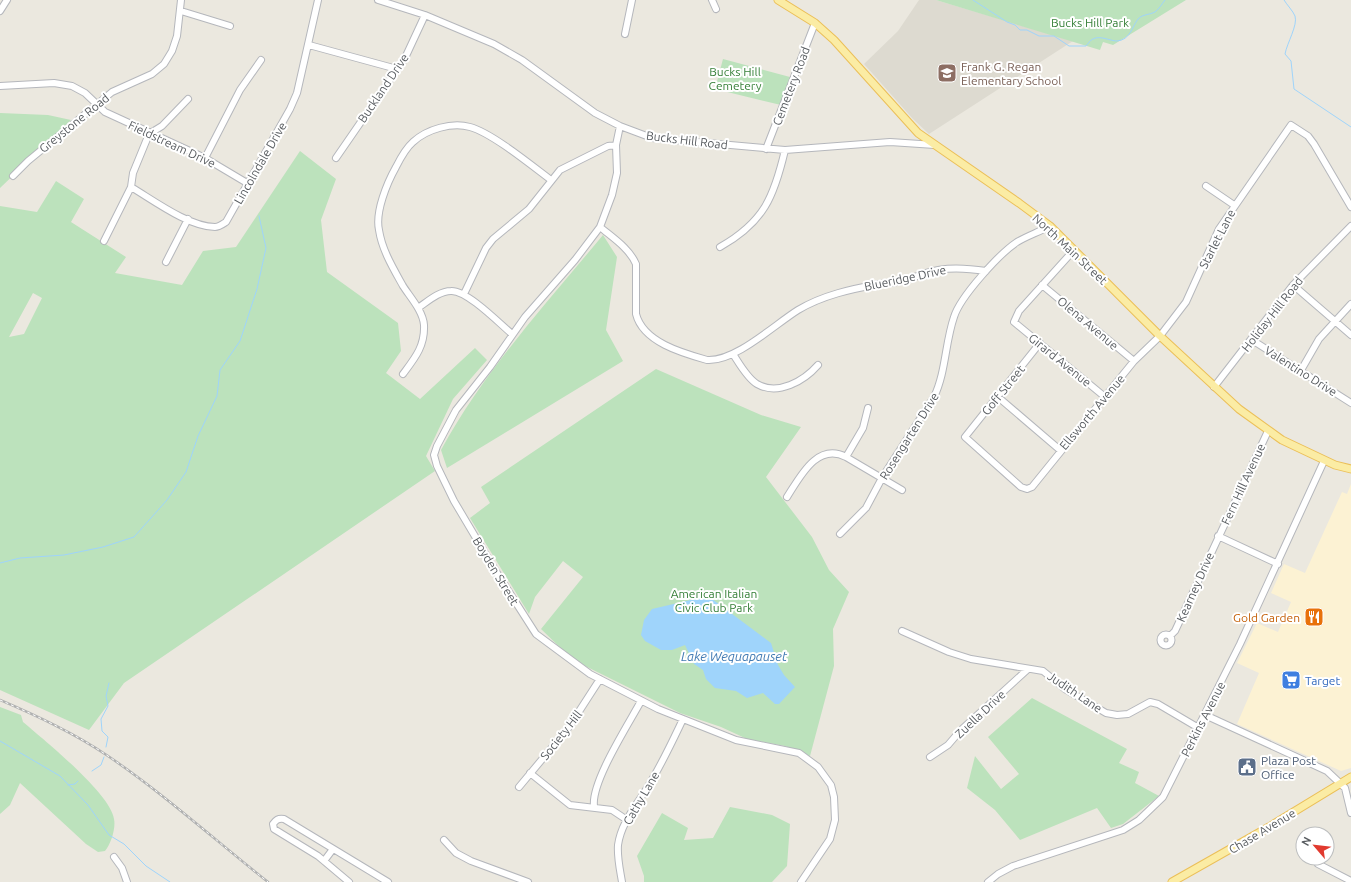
<svg xmlns="http://www.w3.org/2000/svg" width="1351" height="882" font-family="Ubuntu,sans-serif">
<style>
.commercial{fill:#fcf2d3}
.education{fill:#dddad0}
.green{fill:#bce2bc;fill-rule:evenodd}
.water{fill:#9fd4fb}
.lines{fill:none;stroke-linecap:round;stroke-linejoin:round}
.stream{stroke:#9fd4fb;stroke-width:1}
.minor-casing{stroke:#b5b7bc;stroke-width:8}
.major-casing{stroke:#ebbf58;stroke-width:9}
.minor{stroke:#fff;stroke-width:6}
.major{stroke:#fbeca4;stroke-width:7}
.rail-casing{stroke:#b0b1b1;stroke-width:2.5}
.rail{stroke:#fff;stroke-width:1;stroke-dasharray:3;stroke-linecap:butt}
.labels{text-anchor:middle;dominant-baseline:central;stroke-width:4;stroke-linejoin:round;paint-order:stroke}
.park-label{font-size:12px;fill:#378039;stroke:#fff}
.education-label{font-size:12px;fill:#785e54;stroke:#fff;text-anchor:start}
.street-label{font-size:12px;fill:#585c60;stroke:#fff}
.food-label{font-size:12px;fill:#c56008;stroke:#fff;text-anchor:end}
.shop-label{font-size:12px;fill:#366cbe;stroke:#fff;text-anchor:start}
.service-label{font-size:12px;fill:#4e5e75;stroke:#fff;text-anchor:start}
.water-label{font-size:13px;font-style:italic;fill:#417ab3;stroke:#fff}
</style>
<rect width="100%" height="100%" fill="#ebe8df"/>
<path class="commercial" d="M1351,484V768L1341,771L1237,724L1259,673L1237,663L1257,623L1278,632L1291,602L1271,593L1284,564L1305,573L1342,492L1347,494Z"/>
<path class="education" d="M919,0H936L1073,41L929,134L913,119L864,64L898,31Z"/>
<path class="green" d="M936,0H1186L1113,45L1103,42L1100,50Z
M723,59L790,77L781,105L715,89Z
M0,113L48,115L71,120L0,188Z
M300,151L336,179L321,220L327,272L398,323L401,351L386,373L420,399L475,348L487,360L453,399L426,456L435,471L124,683L89,730L0,690V206L37,212L56,181L84,199L71,222L126,257L115,273L182,285L203,251L236,247ZM33,293L42,298L24,334L9,337Z
M603,235L617,257L606,330L623,361L447,468L441,450C484,371 546,304 603,235Z
M656,369L761,415L801,427L766,477L812,537L829,570L849,592L833,629L834,666L810,756L785,746L747,739L721,727L680,713L573,660L541,629L583,577L563,561L535,597L529,614L470,518L490,503L481,487Z
M1032,698L1127,749L1119,763L1139,772L1135,783L1159,796L1123,824L1111,828L1097,808L1020,840L995,810L967,788L975,756L1001,789L1019,774L988,737Z
M0,707L21,715L23,722C43,739 111,794 114,819C116,828 111,844 105,851L98,852L86,844L20,783L10,805L0,814Z
M730,807L772,815L790,824L787,866L772,882H644V876L637,856L662,813L688,828L684,840L713,838Z"/>
<path class="water" d="M708,596L771,643L778,665L784,675L795,687L779,704H775L763,693L747,698L736,691L715,688L706,679L703,670L694,664L685,645L672,650H661L645,641L641,635L644,620L652,609Z"/>
<g class="lines">
<path class="stream" d="M973,0L1007,22L1015,25L1020,30H1027L1039,36H1054L1069,46H1086C1088,44 1090,40 1093,39C1100,35 1110,41 1117,41C1130,40 1132,27 1138,19C1143,14 1149,15 1155,12C1160,8 1161,5 1165,0
M1284,0C1287,5 1293,11 1295,16C1298,25 1287,43 1285,54L1291,61L1294,89L1351,127
M0,563L20,558L64,555L103,547L134,537L167,500L186,472L198,436L217,396L220,370L240,341L257,289L266,248L259,216
M0,741L60,776L88,805L109,835L124,844L146,866L170,882
M106,747L108,737L102,731L101,719L108,706L106,696L109,683
M92,771L101,765L104,757
M68,785L75,784L78,781"/>
<g class="minor-casing">
<path id="minor" d="M378,0L425,15L494,44L522,60L595,113L620,126L652,138L785,150L890,142L935,145
M712,0L716,9
M0,11L7,0
M181,11L230,26
M625,34L632,0
M309,45L397,69
M0,86L54,83L72,86L85,93L105,112L205,158L247,183
M620,126L616,145L617,173L612,195L600,227L575,260L525,317L490,367L456,410L437,446L434,455L437,466L454,501L495,570L536,634L590,674L658,709L736,740L799,753L818,767L831,785L834,797L835,820L830,839L801,882
M766,149L815,23
M205,158L240,90L261,60
M336,158L405,58L425,15
M13,176L28,161L112,92L152,74L164,64L172,51L177,36L181,0
M1206,186L1234,205
M131,187C153,200 189,227 215,227C219,227 223,224 226,222L290,109L297,93L318,0
M600,227C613,238 629,248 636,264V314C643,342 682,353 707,360C735,362 774,325 798,310C823,295 852,289 879,284C888,283 898,283 906,280C913,278 919,275 926,273C945,266 967,268 986,271
M104,241L131,187L133,173L149,134L162,126L188,99
M720,247C764,222 774,197 785,150
M1074,250L1019,311L1014,322L1105,397
M166,262L188,219
M1042,285L1134,361
M1293,285L1351,335
M464,294L486,248L493,239L529,209L560,170L608,146L616,145
M418,308C427,302 439,291 451,291C467,290 500,324 512,334
M1252,340L1351,403
M1040,343L965,437L1021,487L1027,489L1032,487L1134,361L1160,336L1186,302L1219,229L1291,125L1308,136L1314,144L1351,207
M733,354C739,363 747,378 757,384C778,396 804,381 818,365
M1300,372L1319,339L1351,304
M403,374C415,358 425,346 424,325C423,311 410,297 403,286C393,268 382,250 379,230C375,212 387,183 396,167C400,159 406,148 413,142C427,129 452,122 470,127C492,133 531,165 551,180
M1214,387L1293,285L1351,226
M998,397L1060,450
M846,457L863,428L868,408
M787,497C800,477 817,442 846,457L902,490
M840,534L866,508L882,478L934,397C946,372 945,343 954,317C960,297 999,254 1017,242C1027,236 1039,232 1050,226
M1218,536L1278,564
M902,631L949,652L971,659L1043,671L1065,689L1106,713L1117,715L1128,714L1150,702L1158,704L1197,727
M1160.5 640a5.5 5.5 0 1 1 11 0a5.5 5.5 0 1 1-11 0Z
M1170,636L1175,631L1268,431
M1205,715L1327,771L1345,788L1351,813
M930,757L948,745L960,731L1028,669
M530,773L570,805L612,810L627,820
M519,787L569,727L600,679
M594,806C591,782 628,725 641,701
M444,840L456,853L471,861L528,882
M114,857L122,868L127,882
M324,861L333,849
M1318,864L1351,881
M349,882L318,856L274,829L273,824C276,820 278,818 284,819L388,882
M622,882C620,870 617,857 618,845C621,823 636,806 647,788C661,766 672,742 683,719
M988,882L998,874L1013,866L1123,830L1139,820L1163,797L1240,644L1324,461"/>
</g>
<g class="major-casing">
<path id="major" d="M778,0L815,23L834,40L918,133L1019,203L1050,226L1160,336L1239,409L1282,440L1335,465L1351,469
M1172,882L1269,827L1351,777"/>
</g>
<use href="#minor" class="minor"/>
<use href="#major" class="major"/>
<g class="rail-casing">
<path id="rail" d="M0,700C37,716 74,733 108,756C164,794 215,840 268,882"/>
</g>
<use href="#rail" class="rail"/>
</g>
<defs>
<g id="school-square" transform="scale(1)"><rect x="-9" y="-9" width="18" height="18" rx="4" fill="#8d6e63" stroke="#fff"/><path d="M0-5L7-2L0 1L-7-2ZM-4 1L0 2.5L4 1V4Q0 6-4 4Z" fill="#fff"/></g>
<g id="restaurant-square" transform="scale(1)"><rect x="-9" y="-9" width="18" height="18" rx="4" fill="#e8710a" stroke="#fff"/><path d="M-5-6h1v4h1v-4h1v4h1v-4h1v5L-1.5 .5V6h-2V.5L-5-1ZM5-6V6H3V1.5H1.5Q1.5-4 5-6Z" fill="#fff"/></g>
<g id="supermarket-square" transform="scale(1)"><rect x="-9" y="-9" width="18" height="18" rx="4" fill="#3f7fe0" stroke="#fff"/><path d="M-6-5.5h2.5l.6 2H6L4.5 2H-2.5L-4.4-4H-6ZM-1.5 3.2a1.3 1.3 0 1 0 .1 0ZM3 3.2a1.3 1.3 0 1 0 .1 0Z" fill="#fff"/></g>
<g id="civic-square" transform="scale(1)"><rect x="-9" y="-9" width="18" height="18" rx="4" fill="#5c6f8a" stroke="#fff"/><path d="M-.6-6.5H3V-4.5H.6V-3L4-1V1h2V6H-6V1h2V-1L-.6-3ZM-1.2 2.5V6h2.4V2.5Z" fill="#fff"/></g>
</defs>
<g fill-rule="evenodd">
<use href="#school-square" x="947" y="73"/>
<use href="#restaurant-square" x="1314" y="617"/>
<use href="#supermarket-square" x="1291" y="680"/>
<use href="#civic-square" x="1247" y="767"/>
</g>
<g class="labels">
<g class="park-label">
<text x="1090" y="22">Bucks Hill Park</text>
<text x="735" y="71">Bucks Hill<tspan x="735" dy="14">Cemetery</tspan></text>
<text x="714" y="593">American Italian<tspan x="714" dy="14">Civic Club Park</tspan></text>
</g>
<g class="education-label">
<text x="961" y="66">Frank G. Regan<tspan x="961" dy="14">Elementary School</tspan></text>
</g>
<g class="street-label">
<text transform="translate(791 86) rotate(-69)">Cemetery Road</text>
<text transform="translate(383 88) rotate(-56)">Buckland Drive</text>
<text transform="translate(74 123) rotate(-39)">Greystone Road</text>
<text transform="translate(687 140) rotate(7)">Bucks Hill Road</text>
<text transform="translate(172 144) rotate(25)">Fieldstream Drive</text>
<text transform="translate(260 163) rotate(-60)">Lincolndale Drive</text>
<text transform="translate(1217 239) rotate(-63)">Starlet Lane</text>
<text transform="translate(1070 249) rotate(43)">North Main Street</text>
<text transform="translate(905 278) rotate(-12)">Blueridge Drive</text>
<text transform="translate(1272 314) rotate(-52)">Holiday Hill Road</text>
<text transform="translate(1088 323) rotate(40)">Olena Avenue</text>
<text transform="translate(1060 360) rotate(39)">Girard Avenue</text>
<text transform="translate(1301 371) rotate(32)">Valentino Drive</text>
<text transform="translate(1003 390) rotate(-51)">Goff Street</text>
<text transform="translate(1092 412) rotate(-50)">Ellsworth Avenue</text>
<text transform="translate(909 436) rotate(-58)">Rosengarten Drive</text>
<text transform="translate(1243 484) rotate(-65)">Fern Hill Avenue</text>
<text transform="translate(496 571) rotate(59)">Boyden Street</text>
<text transform="translate(1195 587) rotate(-66)">Kearney Drive</text>
<text transform="translate(1075 692) rotate(34)">Judith Lane</text>
<text transform="translate(980 714) rotate(-43)">Zuella Drive</text>
<text transform="translate(1203 719) rotate(-63)">Perkins Avenue</text>
<text transform="translate(561 735) rotate(-52)">Society Hill</text>
<text transform="translate(641 798) rotate(-60)">Cathy Lane</text>
<text transform="translate(1262 831) rotate(-31)">Chase Avenue</text>
</g>
<g class="food-label">
<text x="1300" y="617">Gold Garden</text>
</g>
<g class="shop-label">
<text x="1305" y="680">Target</text>
</g>
<g class="service-label">
<text x="1261" y="760">Plaza Post<tspan x="1261" dy="14">Office</tspan></text>
</g>
<g class="water-label">
<text x="734" y="656">Lake Wequapauset</text>
</g>
</g>
<g transform="translate(1315 846) rotate(298)"><circle r="19" fill="#ffffff" stroke="#bcbebf"/>
<path d="M0-3L7 15L0 10L-7 15Z" fill="#e13a2f"/>
<text y="-6" font-size="11" font-weight="bold" text-anchor="middle" fill="#585c60">N</text>
</g>
</svg>
